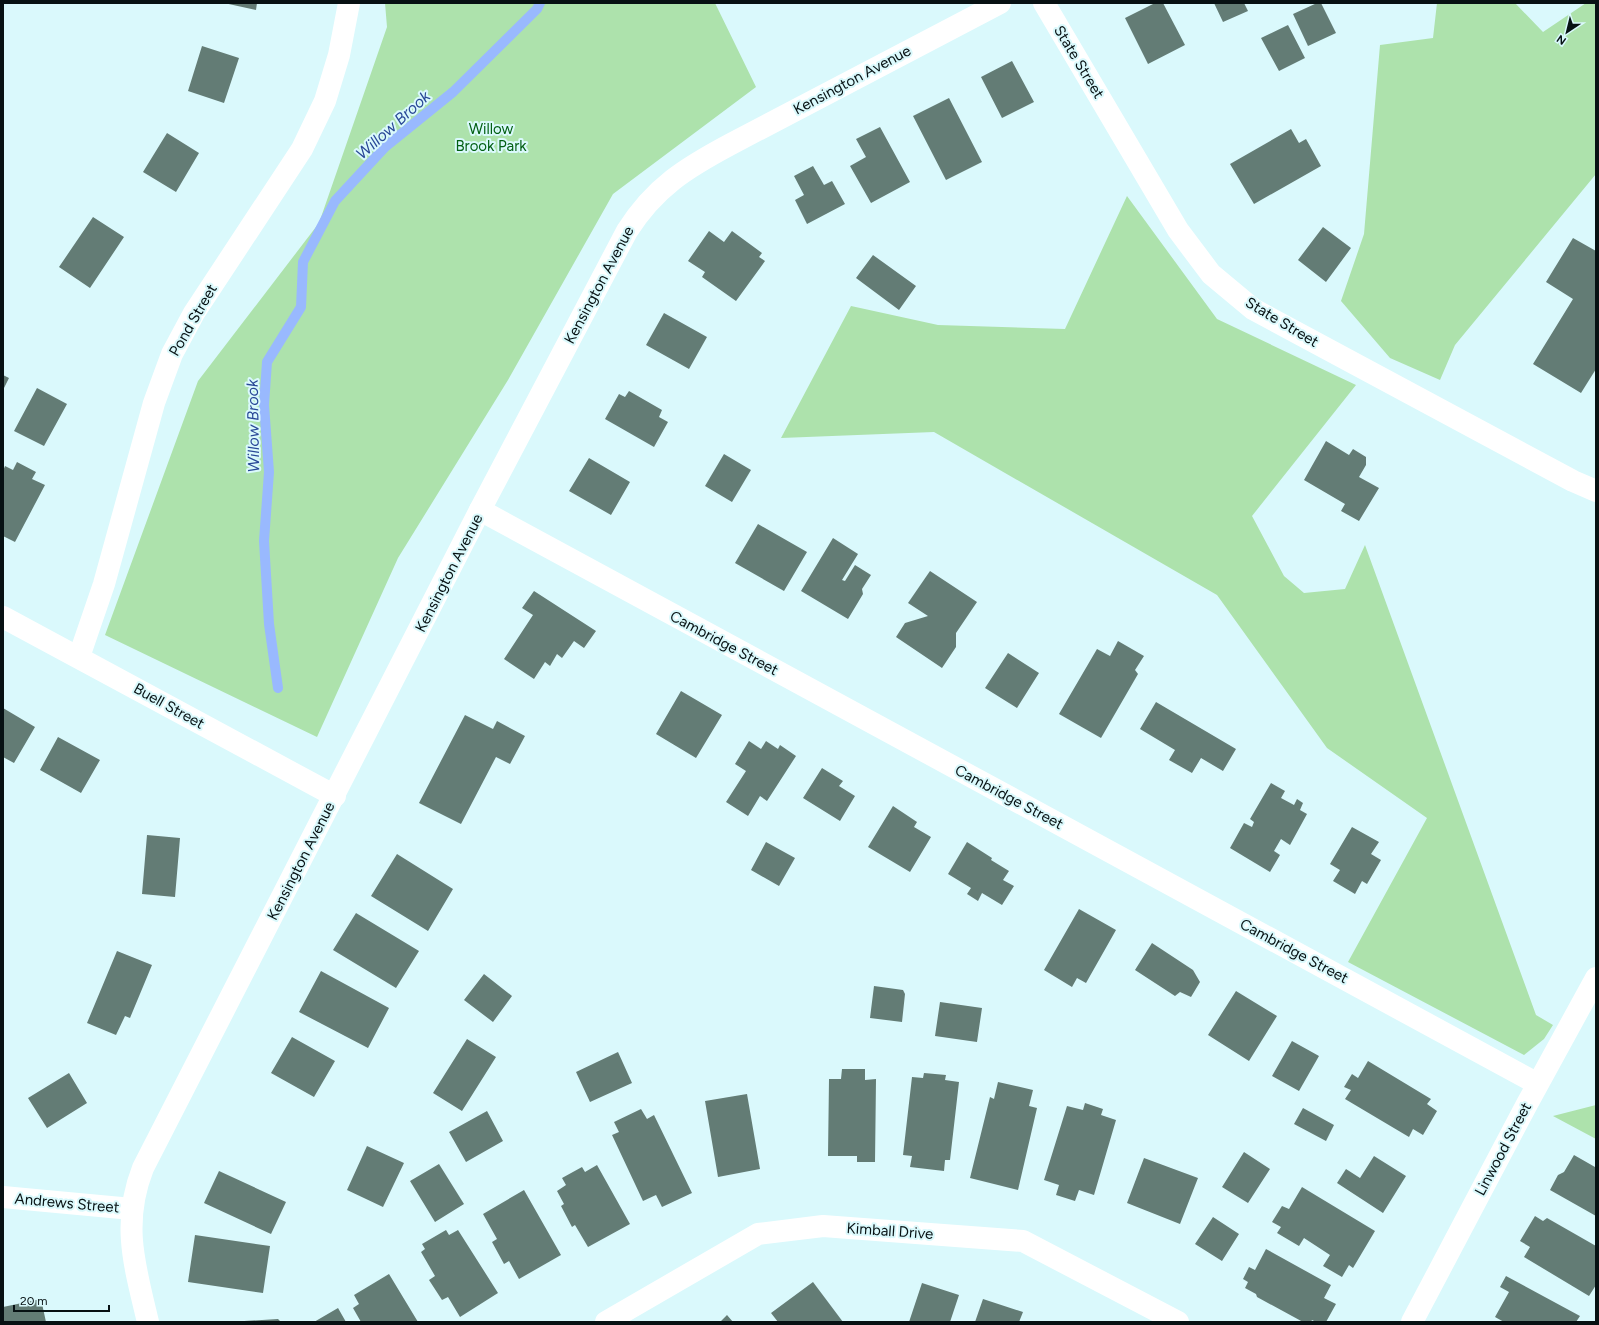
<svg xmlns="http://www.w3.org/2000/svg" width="1599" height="1325" font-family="Figtree,sans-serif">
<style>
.green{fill:#ade2ac}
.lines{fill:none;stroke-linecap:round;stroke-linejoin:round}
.stream{stroke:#99b9fe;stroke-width:10}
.building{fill:#637c75}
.street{stroke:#fff;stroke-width:22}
.secondary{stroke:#fff;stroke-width:22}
.labels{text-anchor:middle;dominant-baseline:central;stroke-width:4;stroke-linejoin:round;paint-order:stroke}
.street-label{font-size:15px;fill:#071113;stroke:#daf9fc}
.park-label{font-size:15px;fill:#025f12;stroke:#daf9fc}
.water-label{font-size:16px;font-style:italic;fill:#294897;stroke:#daf9fc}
</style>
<rect width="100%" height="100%" fill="#daf9fc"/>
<path class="green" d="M385,3H715L756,87L613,194L508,380L398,558L317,737L105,635L198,381L319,223L387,27Z
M1437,3H1515L1543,32L1586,3H1596V174L1455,345L1440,380L1390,358L1341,301L1364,234L1380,45L1433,38Z
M1127,196L1217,319L1356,385L1252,516L1284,576L1304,593L1345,589L1365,545L1536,1015L1553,1025L1544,1039L1524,1055L1348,962L1427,818L1327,748L1217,595L934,432L781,438L851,306L938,325L1065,329Z
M1596,1105V1139L1553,1116Z"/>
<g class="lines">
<path class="stream" d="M278,688L269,624L264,541L269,472L264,405L267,362L301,307L303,262L335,201L385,147L453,92L537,9L540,3"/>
</g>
<path class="building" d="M224,3H257L256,10Z
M1155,3H1163L1185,45L1148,64L1125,18Z
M1214,3H1244L1248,11L1223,22Z
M1317,3H1321L1336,33L1308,46L1293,14Z
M1288,25L1305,58L1279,71L1261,38Z
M202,46L239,58L224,103L188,91Z
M1012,61L1034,102L1002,118L981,77Z
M949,98L982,162L946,180L913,116Z
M880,127L910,182L871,203L850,166L866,157L856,139Z
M1291,129L1299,143L1306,139L1321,166L1254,204L1230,164Z
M167,133L199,153L176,192L143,172Z
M813,166L824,185L832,181L845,204L807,224L795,200L804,195L794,176Z
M93,217L124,237L90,288L59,267Z
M1323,227L1351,248L1326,282L1298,260Z
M709,231L724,242L732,231L762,253L759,257L765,261L736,301L702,277L705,272L688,261Z
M1573,238L1596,251V369L1581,393L1533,364L1573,299L1546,282Z
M873,255L916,286L899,310L856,278Z
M664,313L707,337L689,369L646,345Z
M3,375L9,378L3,390Z
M37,388L67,404L44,446L14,431Z
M629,391L662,410L659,417L668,422L654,447L605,419L619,394L625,397Z
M1326,441L1349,455L1353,449L1366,457V465L1359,477L1379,488L1359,521L1341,511L1345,504L1304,480Z
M724,454L751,470L732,502L705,486Z
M589,458L630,482L611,515L569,491Z
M17,462L36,472L32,479L45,485L15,542L3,536V471L5,466L13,470Z
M758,524L807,552L784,591L735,563Z
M833,538L858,554L842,580L845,581L855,565L871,575L862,589L863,594L848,619L801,591Z
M930,571L977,602L956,633V647L942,668L896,637L905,623L928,616L908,603Z
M534,591L596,631L584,648L574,641L562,658L557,654L550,666L545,662L534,679L504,659L533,615L522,608Z
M1118,641L1144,656L1135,670L1138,674L1101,738L1059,714L1097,649L1110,656Z
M1008,653L1039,673L1017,708L985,688Z
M681,691L722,715L696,758L656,734Z
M1156,702L1236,749L1223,771L1201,758L1192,773L1169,760L1175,750L1140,729Z
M3,708L35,727L14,763L3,757Z
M465,715L493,729L497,721L525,736L510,764L496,757L461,824L419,803Z
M58,737L100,760L81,793L40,770Z
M749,741L761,749L766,741L778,749L780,745L796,756L767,801L760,796L748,816L726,802L746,771L735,764Z
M822,768L843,781L839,786L855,796L840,821L803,798Z
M1271,783L1285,791L1281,798L1294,805L1297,799L1303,803L1300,810L1307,814L1290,845L1281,839L1274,851L1280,855L1270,872L1230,848L1244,823L1252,827L1254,822L1250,819Z
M893,806L917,822L914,827L931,837L910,872L868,847Z
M1352,827L1379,842L1371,854L1381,860L1367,884L1362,881L1355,894L1333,881L1340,870L1330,864Z
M147,835L180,838L175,897L142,894Z
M766,842L795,858L779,886L751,870Z
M967,842L992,858L991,860L1009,871L1003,880L1014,886L1002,905L982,893L978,901L967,894L971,888L948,874Z
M397,854L453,889L428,931L371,896Z
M1079,909L1116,930L1086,983L1077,978L1072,987L1044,970Z
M356,913L419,951L396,988L333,950Z
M1152,943L1193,970L1200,982L1191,997L1180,992L1175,996L1135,970Z
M117,951L152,965L130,1018L125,1016L116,1035L87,1023Z
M321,971L389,1008L368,1048L299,1012Z
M484,974L512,996L493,1022L464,1000Z
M874,986L903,990L905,994L902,1022L870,1018Z
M1236,991L1277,1016L1249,1061L1208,1035Z
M940,1002L982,1008L977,1042L935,1036Z
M292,1037L335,1061L314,1097L271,1073Z
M467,1039L496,1057L462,1111L433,1093Z
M1292,1041L1319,1056L1299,1091L1272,1076Z
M618,1052L632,1083L590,1102L576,1072Z
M1368,1061L1431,1099L1427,1104L1437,1111L1423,1135L1413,1129L1409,1137L1345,1099L1351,1090L1344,1087L1352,1074L1358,1078Z
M842,1069H865V1080L876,1079L875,1162H857V1156H828L829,1079H841Z
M69,1073L87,1103L47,1128L28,1098Z
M924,1073L946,1075L945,1080L959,1082L950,1160H945L944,1171L910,1167L912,1156L903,1155L912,1077L923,1078Z
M998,1082L1033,1090L1029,1106L1037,1108L1018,1190L970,1178L990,1097L994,1099Z
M747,1094L760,1169L718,1177L705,1101Z
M1085,1103L1103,1109L1101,1115L1116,1120L1094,1195L1079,1190L1075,1201L1056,1195L1059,1185L1044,1180L1067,1106L1083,1110Z
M1303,1108L1334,1125L1326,1141L1294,1124Z
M641,1109L647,1119L654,1115L692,1193L662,1207L656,1195L643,1201L612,1135L619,1132L614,1122Z
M487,1111L503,1141L466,1162L449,1132Z
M367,1146L404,1163L383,1207L347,1190Z
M1244,1152L1270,1169L1248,1203L1222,1187Z
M1574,1155L1595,1167L1596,1165V1216L1550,1190L1558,1175L1564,1172Z
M1374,1156L1406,1176L1383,1213L1337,1183L1346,1169L1360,1178Z
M1144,1158L1198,1178L1180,1224L1127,1203Z
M439,1164L464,1204L435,1222L410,1181Z
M597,1165L630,1224L588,1247L575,1225L572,1227L561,1206L564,1204L557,1191L566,1185L562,1178L582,1167L585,1172Z
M219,1171L286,1202L271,1234L204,1203Z
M1302,1187L1375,1231L1353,1268L1349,1265L1342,1277L1323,1266L1330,1255L1304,1238L1299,1246L1277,1233L1281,1227L1272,1222L1282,1206L1289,1209Z
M524,1190L561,1255L519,1279L509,1261L504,1264L492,1242L497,1239L483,1214Z
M1535,1216L1543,1221L1547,1218L1596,1246V1285L1589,1296L1524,1257L1530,1247L1520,1241Z
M1213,1217L1239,1234L1222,1261L1195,1244Z
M446,1230L449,1235L458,1230L498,1293L460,1317L448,1297L442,1300L429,1280L435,1276L421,1252L425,1249L422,1244Z
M195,1235L270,1246L263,1293L188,1282Z
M1266,1249L1331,1285L1324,1298L1336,1304L1326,1322H1316L1312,1320L1311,1322H1303L1257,1297L1256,1294L1245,1288L1248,1282L1243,1279L1249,1267L1255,1270Z
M389,1274L418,1322H361L353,1308L359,1304L354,1295Z
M1506,1276L1580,1316L1576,1322H1504L1495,1317L1509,1292L1500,1287Z
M813,1282L843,1322H778L771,1313Z
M922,1283L959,1295L950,1322H909Z
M41,1299L46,1322H3V1307Z
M983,1299L1023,1312L1019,1322H975Z
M338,1308L346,1322H314Z
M727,1315L733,1322H720Z
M278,1319L281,1322H244V1321Z"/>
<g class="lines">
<path class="street" d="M1044,3L1178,230L1211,274L1253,309L1573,481L1596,491
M480,510L1538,1084
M3,617L335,796
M79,657L104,584L154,403L172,354L194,313L302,149L325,101L339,55L349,3
M3,1197L132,1209
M606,1322L758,1234L823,1226L1023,1241L1178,1322
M1412,1322L1527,1104L1596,978"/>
<path class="secondary" d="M148,1322C135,1267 121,1224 143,1168L480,510L627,231C655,187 686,168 731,144L1000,3"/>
</g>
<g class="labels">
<g class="street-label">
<text transform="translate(1079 62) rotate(59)">State Street</text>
<text transform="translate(852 80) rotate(-28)">Kensington Avenue</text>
<text transform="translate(599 285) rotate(-62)">Kensington Avenue</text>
<text transform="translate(193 320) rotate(-60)">Pond Street</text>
<text transform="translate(1282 322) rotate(31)">State Street</text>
<text transform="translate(449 573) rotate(-63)">Kensington Avenue</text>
<text transform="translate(724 643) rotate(28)">Cambridge Street</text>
<text transform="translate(169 706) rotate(29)">Buell Street</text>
<text transform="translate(1009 797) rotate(28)">Cambridge Street</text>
<text transform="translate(301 861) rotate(-63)">Kensington Avenue</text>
<text transform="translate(1294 951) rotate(28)">Cambridge Street</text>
<text transform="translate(1503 1149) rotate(-62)">Linwood Street</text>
<text transform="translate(67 1203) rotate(5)">Andrews Street</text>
<text transform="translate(890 1231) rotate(4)">Kimball Drive</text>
</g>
<g class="park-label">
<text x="491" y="129">Willow<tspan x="491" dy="17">Brook Park</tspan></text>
</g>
<g class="water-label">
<text transform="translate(393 125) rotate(-42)">Willow Brook</text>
<text transform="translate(253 426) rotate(-91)">Willow Brook</text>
</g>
</g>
<rect width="1599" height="1325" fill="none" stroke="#071113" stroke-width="8"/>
<g transform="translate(1567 32) rotate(215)" stroke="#daf9fc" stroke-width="3" paint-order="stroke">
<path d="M0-3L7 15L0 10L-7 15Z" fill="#071113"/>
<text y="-6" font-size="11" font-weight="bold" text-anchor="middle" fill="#071113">N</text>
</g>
<path d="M14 1305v6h95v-6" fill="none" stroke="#071113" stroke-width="2"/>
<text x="20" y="1305" font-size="12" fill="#071113" stroke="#daf9fc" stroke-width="3" paint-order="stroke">20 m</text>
</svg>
